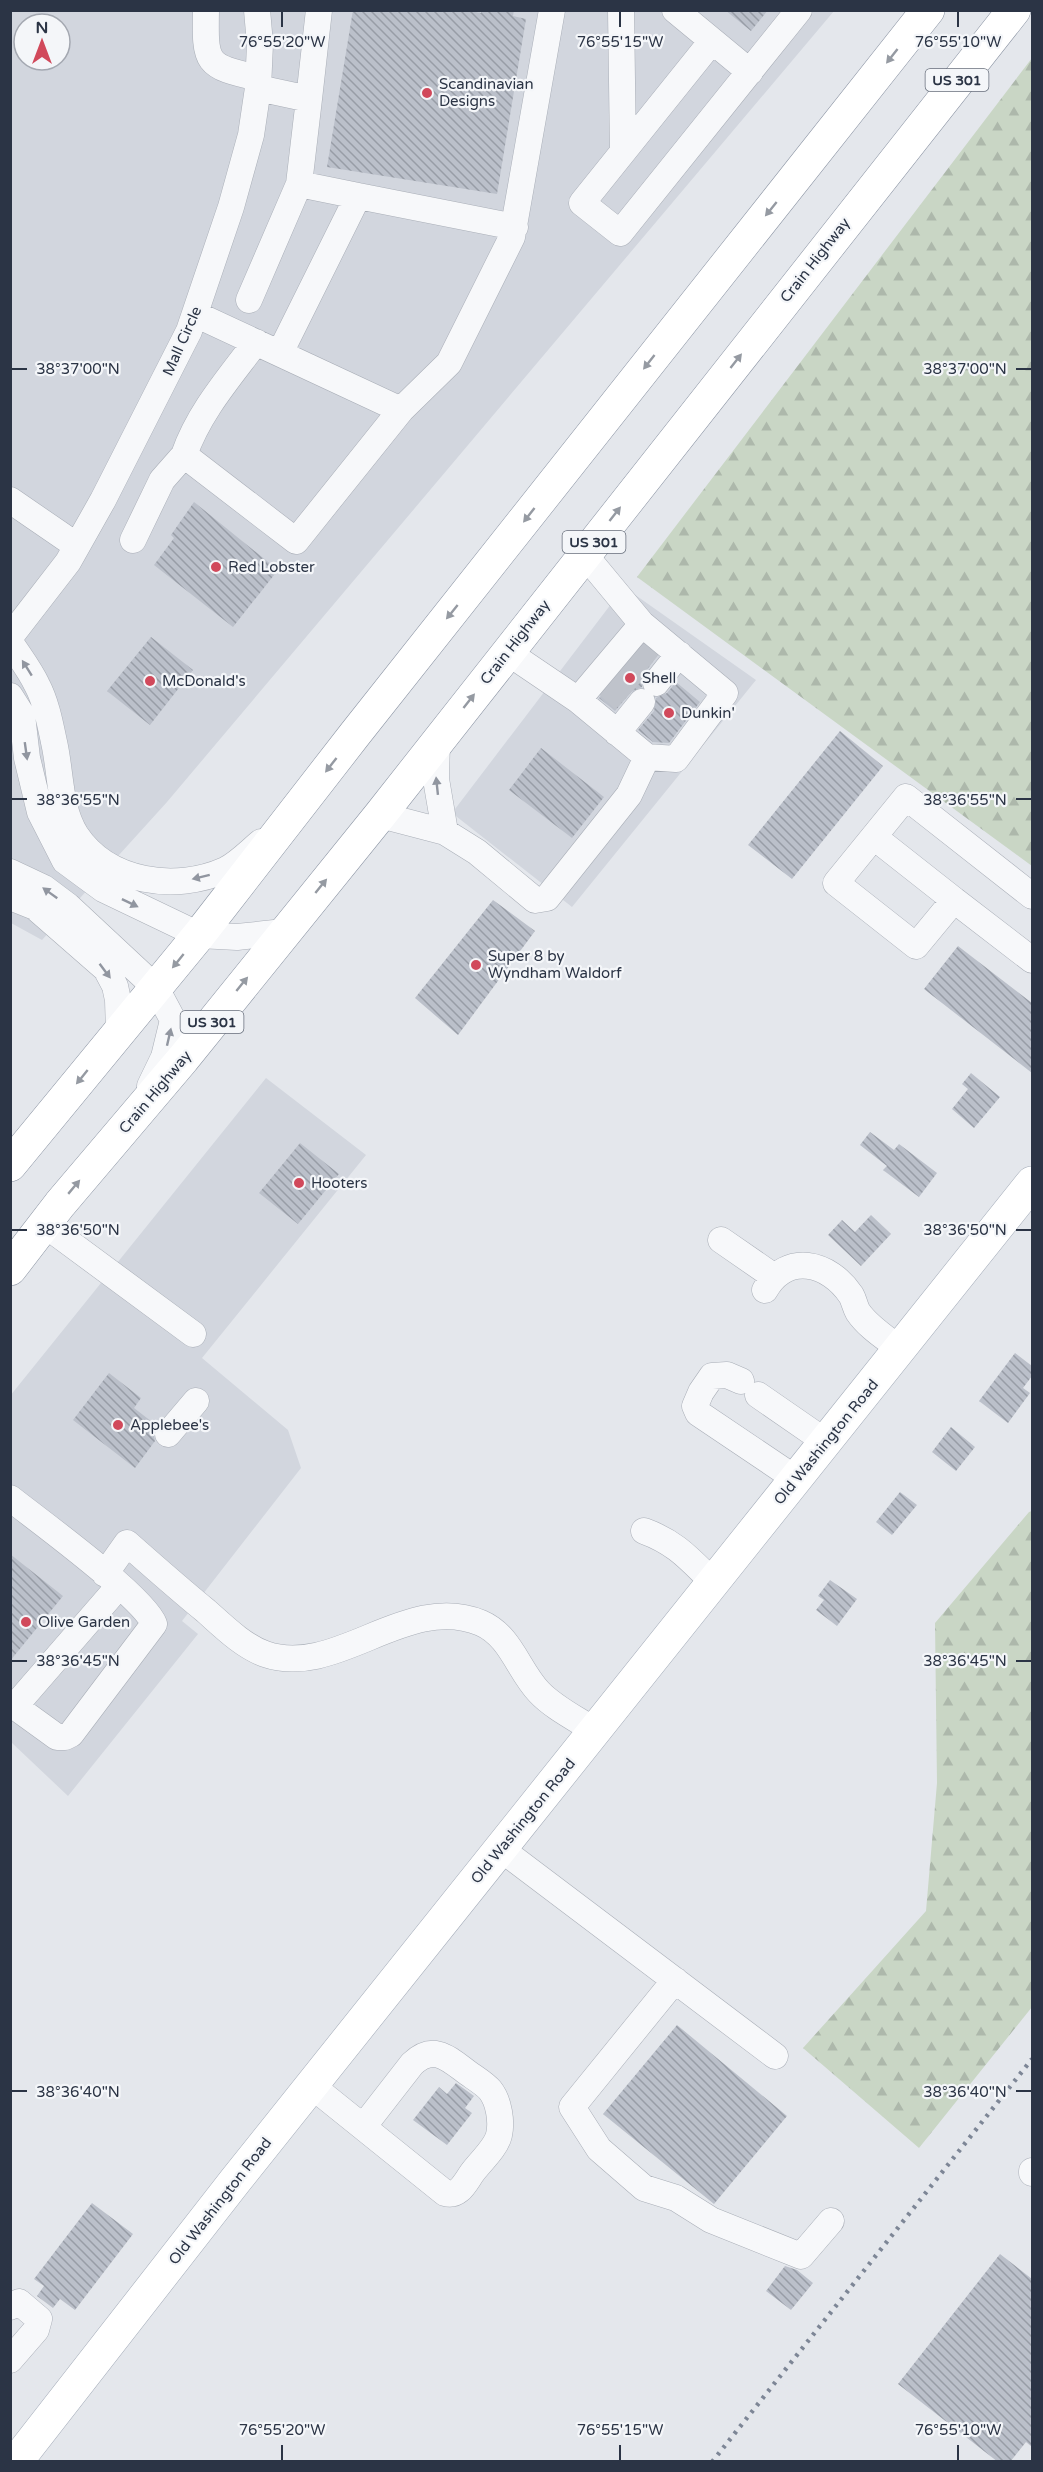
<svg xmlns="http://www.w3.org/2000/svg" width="1043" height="2472" font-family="'Varela Round',sans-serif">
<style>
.built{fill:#d2d6de;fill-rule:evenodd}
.forest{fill:url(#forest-firs)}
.building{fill:url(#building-back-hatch)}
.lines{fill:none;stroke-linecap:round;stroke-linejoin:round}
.minor-tunnel{stroke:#bfc3cb;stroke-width:26;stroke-dasharray:26 13;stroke-linecap:butt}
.minor-casing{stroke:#a9aeb7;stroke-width:27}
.major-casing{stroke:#a3abb8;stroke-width:34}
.highway-casing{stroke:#8b94a3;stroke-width:34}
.minor{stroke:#f7f8fa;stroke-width:26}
.major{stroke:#fff;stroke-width:33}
.highway{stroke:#fff;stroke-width:33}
.rail{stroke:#7d8696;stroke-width:4.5;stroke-dasharray:3 6;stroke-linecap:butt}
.oneway{fill:#959aa2}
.oneway2{fill:#9196a0}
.ticks{fill:none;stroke:#2b3445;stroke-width:2}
.poi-dot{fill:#d1495b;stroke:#f4f6f9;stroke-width:2}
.labels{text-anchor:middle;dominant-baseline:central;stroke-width:4.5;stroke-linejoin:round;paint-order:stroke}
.shield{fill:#f4f6f9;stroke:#676e7b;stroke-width:1.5}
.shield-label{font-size:14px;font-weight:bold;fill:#2b3445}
.poi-label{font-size:15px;fill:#2b3445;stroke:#f4f6f9;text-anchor:start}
.street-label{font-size:15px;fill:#2b3445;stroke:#f4f6f9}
.ticks-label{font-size:15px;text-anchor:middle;fill:#2b3445;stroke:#f4f6f9;stroke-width:4.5;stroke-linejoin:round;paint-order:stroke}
</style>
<defs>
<pattern id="forest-firs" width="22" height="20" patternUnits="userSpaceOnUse" patternTransform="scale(1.5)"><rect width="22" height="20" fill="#c9d6c5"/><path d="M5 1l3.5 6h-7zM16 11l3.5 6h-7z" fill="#adb8ab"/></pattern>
<pattern id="building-back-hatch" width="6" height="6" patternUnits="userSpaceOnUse" patternTransform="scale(1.5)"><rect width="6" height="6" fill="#bbc0ca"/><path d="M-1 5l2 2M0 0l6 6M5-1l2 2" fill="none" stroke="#989da6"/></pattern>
</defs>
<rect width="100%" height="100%" fill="#e4e7ec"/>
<path class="built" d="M11,11H834L167,802L42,940L11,923ZM24,24H60V60H24Z
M624,587L756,680L572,907L452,813Z
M266,1078L366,1155L202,1358L288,1430L301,1468L182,1621L198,1634L68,1796L11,1742L10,1396Z"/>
<path class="forest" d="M1032,58V866L637,577Z
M1032,1511V2007L919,2148L803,2048L926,1911L937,1783L935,1623L1029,1512Z"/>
<path class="building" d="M353,10H466L481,13L482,10H514L513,16L526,19L497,194L327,167Z
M725,10H768L751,31Z
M194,502L278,570L233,627L154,565L174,538L171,535Z
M151,637L193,670L150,725L107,691Z
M644,645L657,656L644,674L642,687L631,692L615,711L599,698Z
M676,682L700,702L669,743L653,742L638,730L654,711L656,698L667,693Z
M840,731L883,766L792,879L748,845Z
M541,748L604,797L572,838L509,790Z
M493,900L535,931L458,1035L415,998Z
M958,946L1032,1003V1073L924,989Z
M971,1073L1000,1097L974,1128L952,1109L968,1089L962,1084Z
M870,1132L894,1150L899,1144L937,1173L919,1197L883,1170L887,1166L860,1145Z
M300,1143L339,1174L298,1224L259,1193Z
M871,1215L891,1234L861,1266L828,1235L842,1220L855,1232Z
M1015,1353L1032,1366V1376L1023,1388L1030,1393L1008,1423L979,1401Z
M109,1373L141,1398L134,1408L156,1425L153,1432L155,1441L135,1468L73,1420Z
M951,1427L975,1447L956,1471L932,1452Z
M900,1492L917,1505L892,1535L876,1522Z
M10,1554L63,1596L10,1661Z
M830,1580L857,1599L837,1626L816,1610L824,1600L818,1596Z
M677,2025L787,2116L714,2204L603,2114Z
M456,2083L474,2096L465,2108L472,2113L447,2145L413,2120L439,2087L447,2094Z
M92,2203L133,2234L75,2310L60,2299L53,2308L37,2296L44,2286L34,2279Z
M1000,2254L1032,2279V2447L1026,2442L1010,2462H998L898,2384Z
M785,2266L797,2270L813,2283L791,2310L766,2291Z"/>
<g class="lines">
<path class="minor-tunnel" d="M634,650L651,664
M621,665L650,691
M607,684L624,700"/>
<g class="minor-casing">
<path id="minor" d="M206,10C205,64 205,66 258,78
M621,10L623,152
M675,10L750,72
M712,41L582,203L620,233L799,10
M258,88L309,99L319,10
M299,184L358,196
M249,300L299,184L309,99
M195,314L401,410
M256,342C229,378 199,412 184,455L296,541L401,410L449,363L512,237L552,10
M280,353L358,196L515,227
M10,500L77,546
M133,540L162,480L184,455
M642,624L725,693L676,759L647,757
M10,637L68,562L103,500L189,331L231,207L251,135L258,88L260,44L257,10
M10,642C19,656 30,670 37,685C46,702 50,723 54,742C61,772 59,808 76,835C108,883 176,892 225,870C238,864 250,851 261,842
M507,652L578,700L642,624L584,554
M656,683L679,654
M10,696L22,715L27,758L40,812L65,861L103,889L199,935L237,937L284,932
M617,733L642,702
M437,740L436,779L445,832
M380,815L445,832L477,852L535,900L547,898L629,795L647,757L578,700
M874,837L954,900
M10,872L44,888L68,906L156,988L173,1020L164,1057L150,1086
M1032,896L906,797L836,883L916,946L954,900L1032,960
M10,897L35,907L106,969L115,986L118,1000L119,1032
M44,1224L193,1334
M721,1240L773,1276
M765,1290C787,1252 829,1262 851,1295C854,1300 855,1307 858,1312C868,1327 886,1338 900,1349
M741,1381L727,1375L712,1376L701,1392L695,1406L698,1413L796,1479
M758,1395L826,1442
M168,1434L196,1401
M10,1498C39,1521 144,1597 154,1624L71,1734L65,1737H57L10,1703
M644,1531C677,1543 690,1560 714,1583
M105,1574L127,1543C153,1566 179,1589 206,1611C224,1627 243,1646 265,1654C337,1679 406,1592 481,1623C511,1636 518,1670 539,1692C554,1708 577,1719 595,1731
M15,1706L119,1586
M501,1849L775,2056
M675,1980L572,2107L599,2149L644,2188L676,2198L711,2220L801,2256L831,2221
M312,2086L445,2193C459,2197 465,2183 472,2173C480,2162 496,2148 499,2135C502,2122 499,2101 490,2090C485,2084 475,2078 468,2073C449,2059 434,2043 412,2064L363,2127
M1032,2171V2173
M10,2307L19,2302L39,2319L36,2330L10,2360"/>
</g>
<g class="major-casing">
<path id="major" d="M16,2462L235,2181L1032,1183"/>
</g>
<g class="highway-casing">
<path id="highway" d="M10,1165L199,935L355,734L928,10
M10,1269L60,1204L183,1059L380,815L1014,10"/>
</g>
<use href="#minor" class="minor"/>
<use href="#major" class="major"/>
<use href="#highway" class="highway"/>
<path class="rail" d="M712,2462L1032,2059"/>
</g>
<defs><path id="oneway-solid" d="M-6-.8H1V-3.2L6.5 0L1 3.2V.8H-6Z" transform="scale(1.5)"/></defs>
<g class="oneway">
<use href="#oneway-solid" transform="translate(892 56) rotate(128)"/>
<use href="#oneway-solid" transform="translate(771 209) rotate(129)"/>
<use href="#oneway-solid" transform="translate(736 361) rotate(-52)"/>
<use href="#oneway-solid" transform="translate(649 362) rotate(128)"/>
<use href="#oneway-solid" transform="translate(615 514) rotate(-52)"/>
<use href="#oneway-solid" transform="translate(529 515) rotate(128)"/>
<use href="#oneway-solid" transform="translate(452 612) rotate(129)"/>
<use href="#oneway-solid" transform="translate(469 701) rotate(-52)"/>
<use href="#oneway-solid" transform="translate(331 765) rotate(128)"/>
<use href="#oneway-solid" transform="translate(321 886) rotate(-51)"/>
<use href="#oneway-solid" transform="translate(178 961) rotate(129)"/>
<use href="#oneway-solid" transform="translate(242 984) rotate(-51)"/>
<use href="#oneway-solid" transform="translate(82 1077) rotate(129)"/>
<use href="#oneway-solid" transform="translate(74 1187) rotate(-50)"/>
</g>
<g class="oneway2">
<use href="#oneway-solid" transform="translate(27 668) rotate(-122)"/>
<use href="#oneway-solid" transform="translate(26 751) rotate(82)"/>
<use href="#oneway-solid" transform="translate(437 786) rotate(-96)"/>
<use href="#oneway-solid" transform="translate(201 877) rotate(166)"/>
<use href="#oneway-solid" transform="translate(50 893) rotate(-144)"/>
<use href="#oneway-solid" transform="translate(130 903) rotate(26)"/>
<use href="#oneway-solid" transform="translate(105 971) rotate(53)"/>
<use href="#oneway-solid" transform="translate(169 1037) rotate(-77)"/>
</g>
<path class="ticks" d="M282,12V27M620,12V27M958,12V27M12,369H27M1016,369H1031M12,799H27M1016,799H1031M12,1230H27M1016,1230H1031M12,1661H27M1016,1661H1031M12,2091H27M1016,2091H1031M282,2445V2460M620,2445V2460M958,2445V2460"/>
<g class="poi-dot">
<circle cx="427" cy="93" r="6"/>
<circle cx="216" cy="567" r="6"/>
<circle cx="630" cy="678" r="6"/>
<circle cx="150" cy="681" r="6"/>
<circle cx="669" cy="713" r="6"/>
<circle cx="476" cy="965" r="6"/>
<circle cx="299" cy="1183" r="6"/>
<circle cx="118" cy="1425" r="6"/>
<circle cx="26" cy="1622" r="6"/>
</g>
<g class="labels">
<g class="shield">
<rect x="925.5" y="69" width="63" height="22" rx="4.5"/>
<rect x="562.5" y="531" width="63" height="22" rx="4.5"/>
<rect x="180.5" y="1011" width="63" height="22" rx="4.5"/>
</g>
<g class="shield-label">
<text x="957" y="80">US 301</text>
<text x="594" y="542">US 301</text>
<text x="212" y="1022">US 301</text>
</g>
<g class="poi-label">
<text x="439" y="84">Scandinavian<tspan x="439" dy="17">Designs</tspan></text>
<text x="228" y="567">Red Lobster</text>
<text x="642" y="678">Shell</text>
<text x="162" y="681">McDonald's</text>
<text x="681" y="713">Dunkin'</text>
<text x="488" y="956">Super 8 by<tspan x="488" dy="17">Wyndham Waldorf</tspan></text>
<text x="311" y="1183">Hooters</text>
<text x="130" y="1425">Applebee's</text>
<text x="38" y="1622">Olive Garden</text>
</g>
<g class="street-label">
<text transform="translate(815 260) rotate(-52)">Crain Highway</text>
<text transform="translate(182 341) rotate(-66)">Mall Circle</text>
<text transform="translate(515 642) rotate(-52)">Crain Highway</text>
<text transform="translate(155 1092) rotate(-50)">Crain Highway</text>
<text transform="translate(826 1442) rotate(-51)">Old Washington Road</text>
<text transform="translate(523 1821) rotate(-51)">Old Washington Road</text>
<text transform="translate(220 2201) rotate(-52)">Old Washington Road</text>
</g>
</g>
<g class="ticks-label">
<text x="282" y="47">76°55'20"W</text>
<text x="620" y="47">76°55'15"W</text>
<text x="958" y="47">76°55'10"W</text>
<text x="78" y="374">38°37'00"N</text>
<text x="965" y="374">38°37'00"N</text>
<text x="78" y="805">38°36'55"N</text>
<text x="965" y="805">38°36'55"N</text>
<text x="78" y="1235">38°36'50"N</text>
<text x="965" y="1235">38°36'50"N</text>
<text x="78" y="1666">38°36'45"N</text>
<text x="965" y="1666">38°36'45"N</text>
<text x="78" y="2097">38°36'40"N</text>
<text x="965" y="2097">38°36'40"N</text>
<text x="282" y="2435">76°55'20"W</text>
<text x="620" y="2435">76°55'15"W</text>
<text x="958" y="2435">76°55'10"W</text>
</g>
<rect width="1043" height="2472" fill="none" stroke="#2b3445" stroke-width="24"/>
<g transform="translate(42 42)"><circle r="28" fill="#f4f6f9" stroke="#a4a8b1" stroke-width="1.5"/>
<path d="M0-4.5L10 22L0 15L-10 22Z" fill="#d1495b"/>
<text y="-9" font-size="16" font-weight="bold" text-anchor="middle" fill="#2b3445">N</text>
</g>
</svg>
